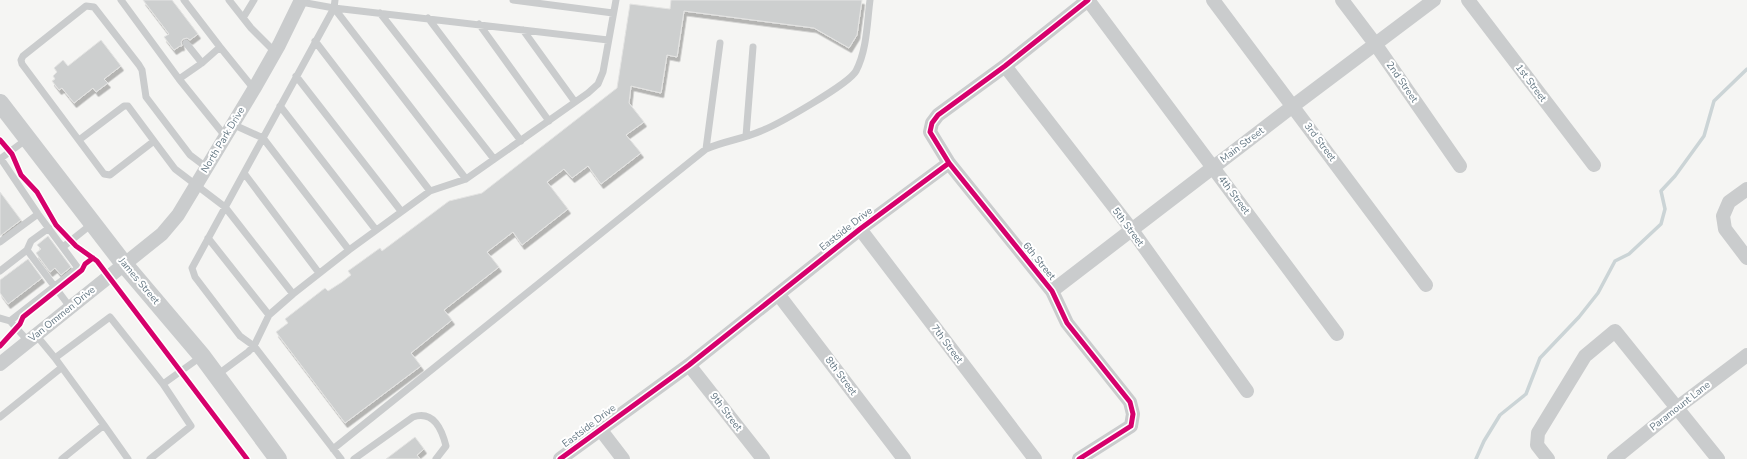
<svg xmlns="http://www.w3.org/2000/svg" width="1747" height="459" font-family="'Nunito Sans',sans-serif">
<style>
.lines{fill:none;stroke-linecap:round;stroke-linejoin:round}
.stream{stroke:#cbd4d6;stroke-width:3.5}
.building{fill:#cdcfcf;stroke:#e4e4e3;filter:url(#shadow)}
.service{stroke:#cacccd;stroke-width:7}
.minor{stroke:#cacccd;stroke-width:14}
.tertiary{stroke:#cacccd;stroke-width:18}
.cycleway-casing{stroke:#fff;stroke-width:8}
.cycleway{stroke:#d6006c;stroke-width:5}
.labels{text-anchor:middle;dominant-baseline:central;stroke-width:4;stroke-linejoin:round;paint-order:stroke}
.street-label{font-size:10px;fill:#657884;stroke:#fff}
</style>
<defs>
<filter id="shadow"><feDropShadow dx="2.5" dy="4.5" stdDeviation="0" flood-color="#0004"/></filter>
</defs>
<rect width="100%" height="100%" fill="#f5f5f3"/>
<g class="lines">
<path class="stream" d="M1476,459L1484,441L1500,415L1526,394L1540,358L1579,317L1598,293L1615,261L1629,254L1661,224L1665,209L1661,191L1675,176L1704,136L1714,101L1747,69"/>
</g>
<path class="building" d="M143,0H172L198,34L190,40L187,38L183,39L181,42L182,46H180L174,50L164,37L169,34Z
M671,0H862L857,35L849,48L814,28L684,11L677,57L667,55L661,93L631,86L629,103L644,122L626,135L641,153L601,184L588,166L572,178L564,169L547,182L568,209L522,245L513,232L487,252L499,267L444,310L452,320L411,353L421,366L345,423L276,332L288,323L285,319L325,288L328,291L342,282L351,275L348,271L380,248L382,251L449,201L482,193L617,88L630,4L670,9Z
M101,40L121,66L104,79L108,83L96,92L93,88L74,103L62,88L59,90L52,81L55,79L53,76L57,72L54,68L63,60L68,66Z
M0,192L21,220L0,236Z
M48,236L71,267L61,275L55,268L50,272L36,253L41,249L37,245Z
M28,259L42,278L8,304L0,293V280Z
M415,437L424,449L417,455L420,459H386Z"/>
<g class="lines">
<path class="service" d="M121,0L179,79L225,136
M184,0L220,47L254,89
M229,0L251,28L275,52
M335,0L334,8L192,268L195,277L240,336L254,346L341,459
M513,0L613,13
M301,2L334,8L608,40
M334,8L466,179
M380,13L494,159
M243,18L254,0
M428,18L521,141
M479,24L549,121
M523,30L575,102
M315,41L430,191
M186,43L202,63
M296,76L401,211
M179,79L202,63L220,47
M280,106L376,230
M232,124L263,138L349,250
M746,136L753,47
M79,140L124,106H128L154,141
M706,149L720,43
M0,159L27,139
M1,159L38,214L78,268L10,321
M206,167L190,155L146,97L142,70L139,65L94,7L86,6L23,56L21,60L22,64L104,174L110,175L154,141L175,169L225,207L293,294
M244,173L319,273
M208,238L269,315
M0,242L38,214
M63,247L93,223
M27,250L31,241L49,228
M0,271L27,250L70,307
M0,318L10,321L28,341
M36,335L55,358L110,317L163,384L202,356
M55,358L104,425L62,459
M217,375L248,352L254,346L269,315L293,294L349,250L430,191L466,179L588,93L598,84L603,72L616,0
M0,417L61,368
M104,425L128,459
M333,449L706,149C724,141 743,139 761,131C777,125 849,84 856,71C867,50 867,23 870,0
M150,459L191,426L163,384
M354,459L413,417C434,410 442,430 446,446L436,459"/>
<path class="minor" d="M1088,0L1337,334
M1213,0L1426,285
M1342,0L1376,45L1460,166
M1468,0L1594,165
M1005,66L1132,230L1247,391
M1747,189L1729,202L1723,216L1725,229L1747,258
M860,229L1035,459
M1052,291L1293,106L1434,0
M778,294L904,459
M0,364L162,234L178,215L254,89L279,45L301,0
M689,365L763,459
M600,429L623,459
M560,459L689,365L860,229L949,163
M1079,459L1131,426L1133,414L1130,402L1067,323L1052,291L949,163L930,132L932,123L938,115L1005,66L1088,0
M1548,459L1537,445L1538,433L1585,356L1615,331L1718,459
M1614,459L1678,407L1747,355"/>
<path class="tertiary" d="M0,103L124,264L202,356L278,459"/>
<g class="cycleway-casing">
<path id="cycleway" d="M0,140L12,154L21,175L37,192L56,225L76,246L97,261L247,459
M0,346L20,324L23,317L82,270L85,264L93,258
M560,459L689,365L860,229L949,163
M1079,459L1131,426L1133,414L1130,402L1067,323L1052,291L949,163L930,132L932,123L938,115L1005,66L1088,0"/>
</g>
<use href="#cycleway" class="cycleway"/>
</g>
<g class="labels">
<g class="street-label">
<text transform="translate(1402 82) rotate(55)">2nd Street</text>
<text transform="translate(1531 83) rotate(53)">1st Street</text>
<text transform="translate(223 140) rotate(-59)">North Park Drive</text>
<text transform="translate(1320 142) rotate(53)">3rd Street</text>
<text transform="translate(1242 145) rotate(-37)">Main Street</text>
<text transform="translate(1234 195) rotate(53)">4th Street</text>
<text transform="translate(1128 227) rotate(53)">5th Street</text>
<text transform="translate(846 229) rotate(-38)">Eastside Drive</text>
<text transform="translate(1039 261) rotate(51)">6th Street</text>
<text transform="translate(139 281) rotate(50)">James Street</text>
<text transform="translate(62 314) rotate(-39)">Van Ommen Drive</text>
<text transform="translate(947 344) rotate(53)">7th Street</text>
<text transform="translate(841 376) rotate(53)">8th Street</text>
<text transform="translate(1680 406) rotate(-38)">Paramount Lane</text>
<text transform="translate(726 412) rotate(52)">9th Street</text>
<text transform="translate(589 426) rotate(-37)">Eastside Drive</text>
</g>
</g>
</svg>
